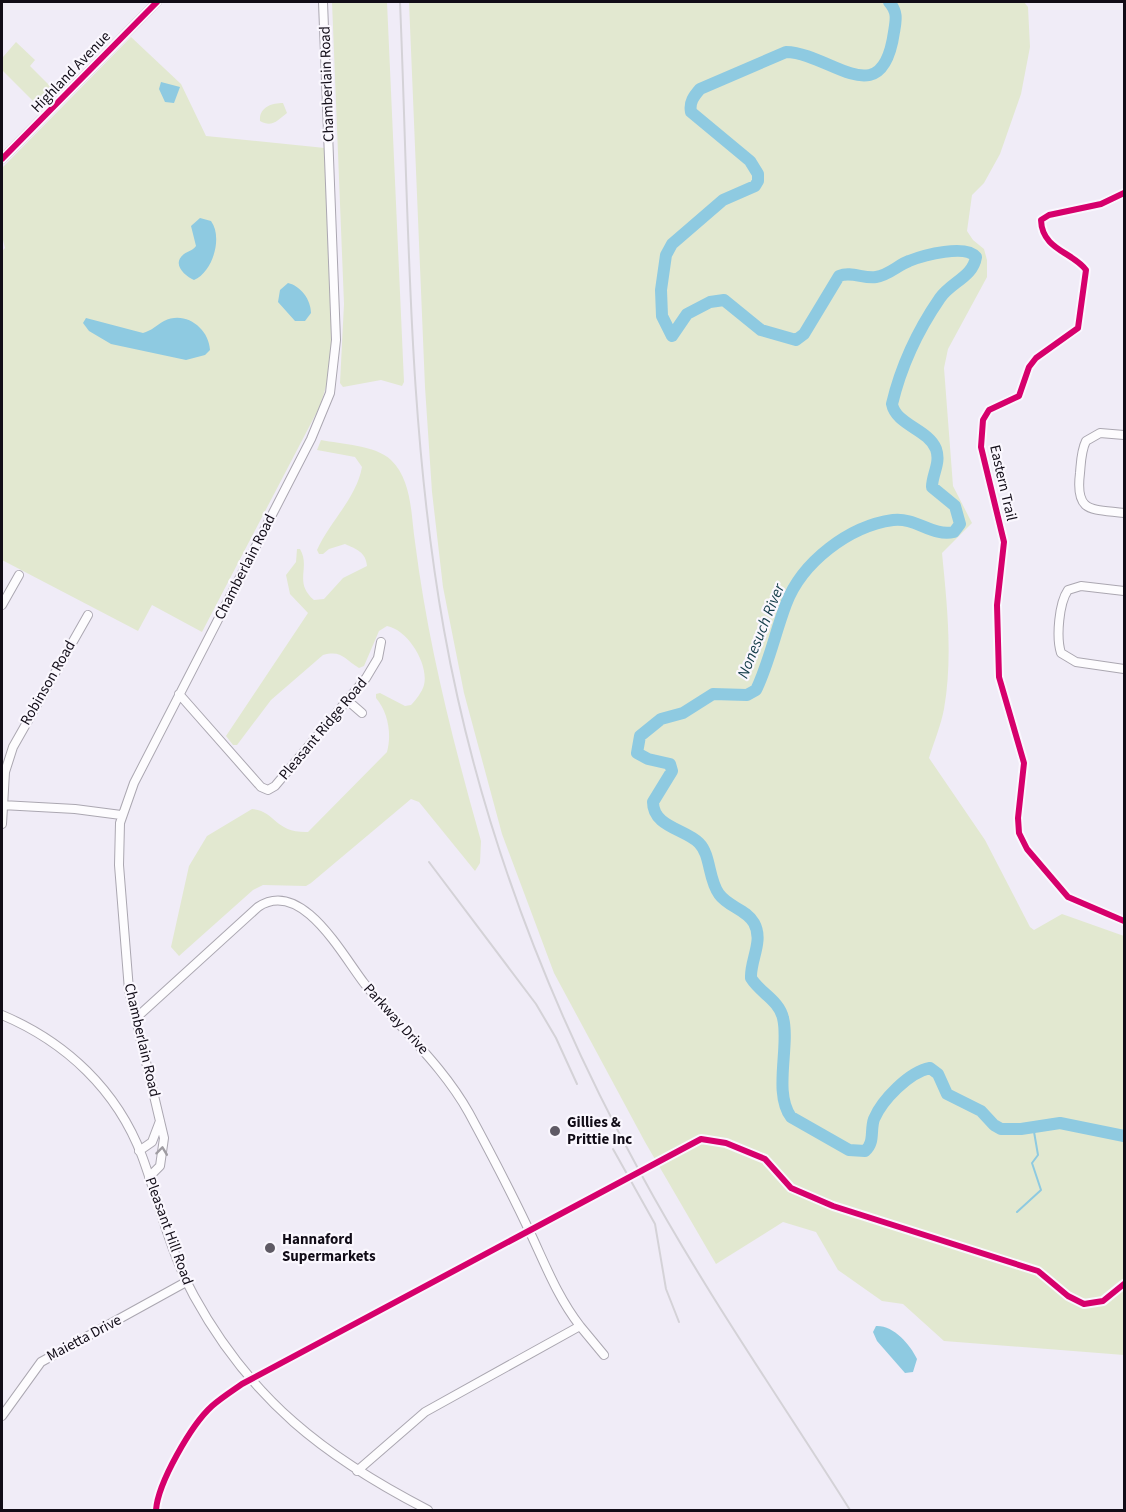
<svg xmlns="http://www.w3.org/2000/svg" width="1126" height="1512" font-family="'Source Sans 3',sans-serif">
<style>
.green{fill:#e2e8d0}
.water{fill:#8ecae1}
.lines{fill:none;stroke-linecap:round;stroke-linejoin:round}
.stream{stroke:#8ecae1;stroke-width:2}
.river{stroke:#8ecae1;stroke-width:12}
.minor-casing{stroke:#aba7b1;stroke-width:10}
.minor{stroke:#fdfcfe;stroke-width:8}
.rail{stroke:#d4d2d7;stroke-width:2}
.cycleway-casing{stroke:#faf7fe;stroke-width:10}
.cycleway{stroke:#d6006c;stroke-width:6}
.oneway{stroke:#9f9ca2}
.poi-dot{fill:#5f5a65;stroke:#faf7fe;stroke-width:2}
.labels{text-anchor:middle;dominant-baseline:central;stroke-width:4.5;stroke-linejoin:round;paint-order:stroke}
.street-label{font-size:15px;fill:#110c17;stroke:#faf7fe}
.poi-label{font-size:15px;font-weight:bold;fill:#110c17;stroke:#faf7fe;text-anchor:start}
.water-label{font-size:16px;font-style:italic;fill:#133c48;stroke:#faf7fe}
</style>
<rect width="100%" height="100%" fill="#f0ecf7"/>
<path class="green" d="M332,2H387L404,382L402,386L381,380L343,387L340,383L344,304Z
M409,2H1024L1028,7L1030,47L1021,94L1000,154L984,183L972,195L967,231L973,240L984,249L987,260V277L948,349L944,368L953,486L972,523L942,553C947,604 953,658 944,709C941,725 934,742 929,758L985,840L1030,927L1034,930L1062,914L1124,936V1355L944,1341L903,1304L882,1301L838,1270L816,1232L783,1222L716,1264L645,1142L554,973L502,834L464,693L443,587L432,492L425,387Z
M131,37L181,84L206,136L325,148L332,347L330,374L320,406L202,632L152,605L138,631L2,560V251L5,248L2,236V168Z
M16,42L35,60L30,66L52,88L36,104L2,70L3,57Z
M283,103L287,113C278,120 272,128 260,121C259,107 272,103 283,103Z
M321,440C341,444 375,445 391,460C412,480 411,515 415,542C428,644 453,742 481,841L480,863L475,871L419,802L411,799L311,883L306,886L263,885L253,890L179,956L171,947L189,866L207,836L252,809C276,811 274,833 308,832L387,752C392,734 388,712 376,698V694L380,693L405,706L411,705C416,700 422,692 424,685C429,664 408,630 387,626L379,631L364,666L359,668C344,659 342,650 323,655L271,700L237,745H233L226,736L308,613L290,594L286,575L296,562L297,549H300C311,568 293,582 314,600L324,599L343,578L367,566C366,552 356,549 345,544L329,549L323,554H319L317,550C330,521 356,499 362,467L355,457L317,450Z"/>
<path class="water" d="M161,82L180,87L174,103L165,102L159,89Z
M200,218L211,221C223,237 213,272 194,280C185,276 171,264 184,254C188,251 192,251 196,246L191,226Z
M288,283C301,286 311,300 311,313L305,321H295L278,302L280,290Z
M86,318L143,333C151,331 157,325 164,321C185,310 209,328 210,350L205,355L186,360L111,344L89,331L83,323Z
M876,1326C893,1325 910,1344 917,1359L913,1372L905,1373L877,1341L873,1332Z"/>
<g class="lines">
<path class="stream" d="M1017,1212L1041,1190L1032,1163L1038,1155L1033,1126"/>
<path class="river" d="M889,2C898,12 896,20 894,32C882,116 831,53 786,52L700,89C694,96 689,102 691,112L750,161L758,174V181L755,186L723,200L672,244L666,255L661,290L662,316L672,336L687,314L710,302L724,300L761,330L796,340L804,334L839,276C851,271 864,279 876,277C889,275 898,265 909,261C924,255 966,244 976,257C973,277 951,282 940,298C918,330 901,366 892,404C896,425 928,429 936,449C941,463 932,474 932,487L955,506L960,524L954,532C932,537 916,517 893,520C849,526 802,562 786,604C775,633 769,663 756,690L747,695L713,694L683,713L661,719L640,736L637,753L648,759L670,764L672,771L653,802C653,827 685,829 699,843C711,855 708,879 719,894C728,907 746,909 754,923C764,941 750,960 751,978C760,993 779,1000 783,1018C790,1046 773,1093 791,1117L849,1150L865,1151C875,1143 870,1130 874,1119C882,1100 909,1072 930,1068L938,1074L947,1094L981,1111L994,1125L1001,1129H1021L1060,1123L1124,1136"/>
<g class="minor-casing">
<path id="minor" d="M2,159L157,2
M1124,435L1100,433L1086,441C1081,451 1081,462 1080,473C1075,513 1091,509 1124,513
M1124,591L1081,586L1068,590C1059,603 1056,637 1061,653L1076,662L1124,669
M2,605L19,575
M179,694L261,787L268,790L275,786L366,678L378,658L381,642
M347,700L362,713
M2,805L75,809L121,815
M2,824L5,772L13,747L88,615
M2,1015C66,1042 117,1090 142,1156C159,1202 170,1252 194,1296C251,1400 325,1457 428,1510
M136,1018L258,907C301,878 341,953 364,983C398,1027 441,1063 469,1113C489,1150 509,1188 527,1226C544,1261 556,1295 580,1326L425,1412L357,1471
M139,1151L152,1142L160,1121
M149,1177L160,1166L164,1138L129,990L119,865L120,823L134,783L311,439L330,393L336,340L323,2
M580,1326L604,1355
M2,1416L41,1362L186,1282"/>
</g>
<use href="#minor" class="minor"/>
<path class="rail" d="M400,2C409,211 407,423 444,630C478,820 548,1005 641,1174C704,1290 780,1399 850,1510
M429,862L536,1004L556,1038L577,1084
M613,1149L655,1224L666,1289L679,1322"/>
<g class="cycleway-casing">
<path id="cycleway" d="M2,159L157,2
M1124,193L1101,204L1049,215L1041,220C1042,250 1073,252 1086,270L1078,328L1036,358L1029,367L1019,396L989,410L983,420L981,447L1004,542L997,605L999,677L1024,763L1018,818L1019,833L1027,849L1068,897L1124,921
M156,1510C158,1483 191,1425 212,1406C221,1398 232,1391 242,1384L701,1139L726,1143L765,1159L791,1188L833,1206L1038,1271L1068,1296L1084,1304L1103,1301L1124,1284"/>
</g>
<use href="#cycleway" class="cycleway"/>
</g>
<defs><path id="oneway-chevron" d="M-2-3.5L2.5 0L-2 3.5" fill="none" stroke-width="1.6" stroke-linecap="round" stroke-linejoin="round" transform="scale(1.5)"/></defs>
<use class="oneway" href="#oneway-chevron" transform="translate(162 1151) rotate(-83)"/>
<g class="poi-dot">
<circle cx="555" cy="1131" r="6"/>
<circle cx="270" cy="1248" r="6"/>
</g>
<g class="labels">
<g class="street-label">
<text transform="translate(71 72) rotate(-46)">Highland Avenue</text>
<text transform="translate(327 84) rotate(-92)">Chamberlain Road</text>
<text transform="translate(1003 483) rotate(77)">Eastern Trail</text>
<text transform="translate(245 567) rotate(-63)">Chamberlain Road</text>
<text transform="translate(48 683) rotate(-60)">Robinson Road</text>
<text transform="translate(323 729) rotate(-50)">Pleasant Ridge Road</text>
<text transform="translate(396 1019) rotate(48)">Parkway Drive</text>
<text transform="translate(142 1040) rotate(77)">Chamberlain Road</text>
<text transform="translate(169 1231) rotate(70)">Pleasant Hill Road</text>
<text transform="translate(84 1338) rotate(-28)">Maietta Drive</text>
</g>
<g class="poi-label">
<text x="567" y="1122">Gillies &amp;<tspan x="567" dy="17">Prittie Inc</tspan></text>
<text x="282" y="1239">Hannaford<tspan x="282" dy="17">Supermarkets</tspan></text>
</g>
<g class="water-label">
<text transform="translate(761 631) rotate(-68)">Nonesuch River</text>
</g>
</g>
<rect width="1126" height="1512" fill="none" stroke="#110c17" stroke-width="6"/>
</svg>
